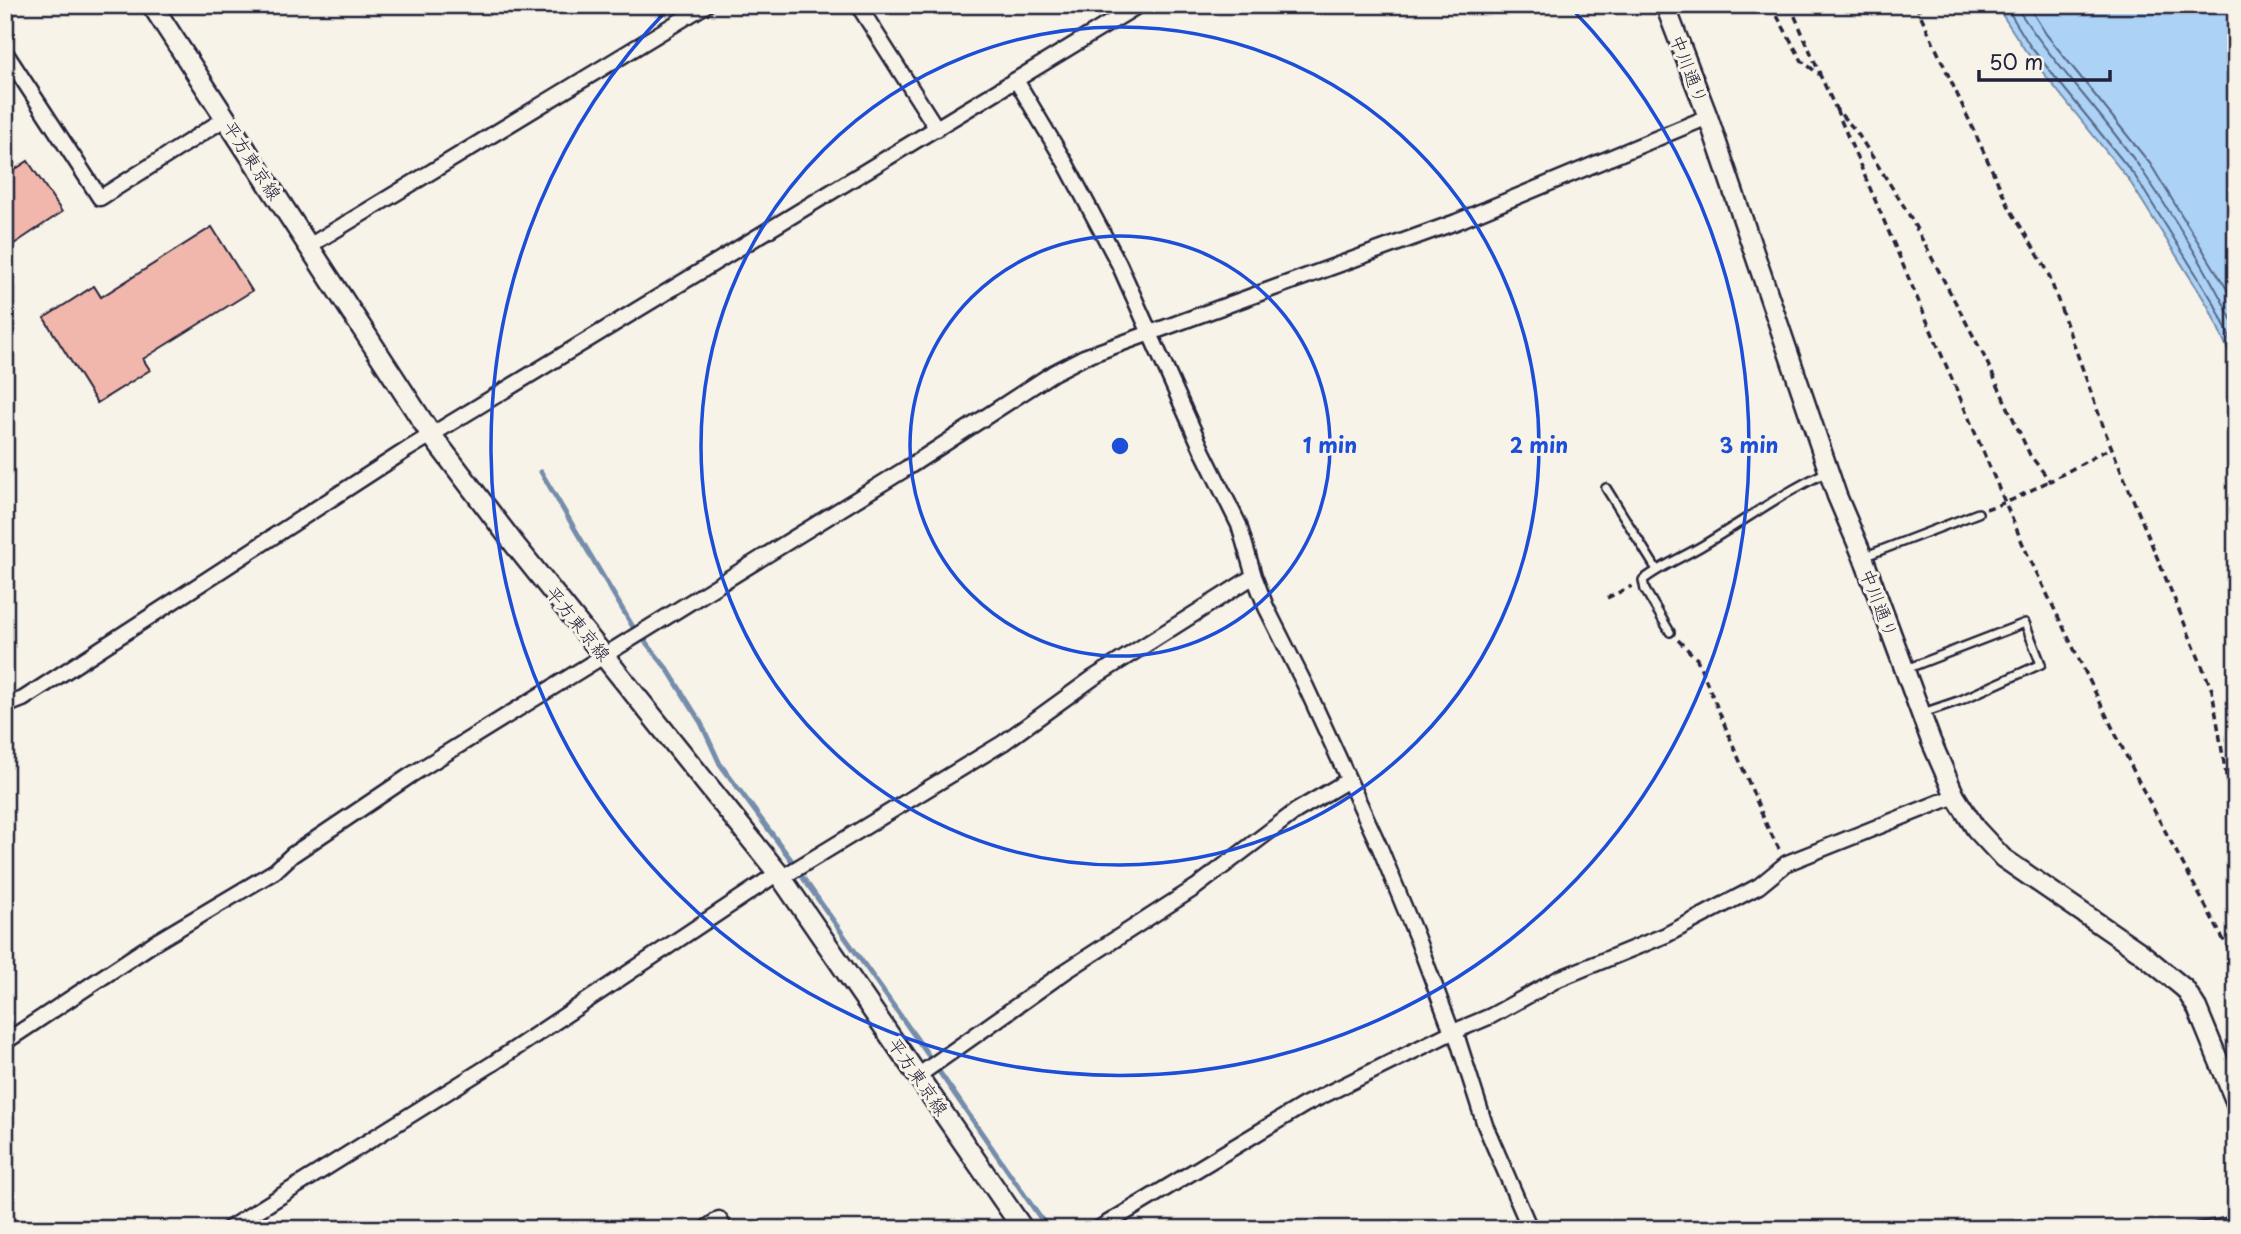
<svg xmlns="http://www.w3.org/2000/svg" width="2241" height="1234" font-family="'Playpen Sans','Klee One',sans-serif">
<style>
.water{fill:#acd2f6;stroke:#758cab;stroke-width:2}
.lines{fill:none;stroke-linecap:round;stroke-linejoin:round}
.shore{stroke:#596886;stroke-width:2}
.stream{stroke:#758cab;stroke-width:5}
.building{fill:#f2b7ac;stroke:#22223b;stroke-width:2}
.service-casing{stroke:#22223b;stroke-width:12}
.minor-casing{stroke:#22223b;stroke-width:19}
.tertiary-casing{stroke:#22223b;stroke-width:23}
.secondary-casing{stroke:#22223b;stroke-width:24}
.path{stroke:#22223b;stroke-width:3.5;stroke-dasharray:7 5;stroke-linecap:butt}
.service{stroke:#f7f3e8;stroke-width:7}
.minor{stroke:#f7f3e8;stroke-width:14}
.tertiary{stroke:#f7f3e8;stroke-width:18}
.secondary{stroke:#f7f3e8;stroke-width:19}
.ring{fill:none;stroke:#1d4ed8;stroke-width:3.5}
.labels{text-anchor:middle;dominant-baseline:central;stroke-width:6;stroke-linejoin:round;paint-order:stroke}
.street-label{font-size:18px;fill:#22223b;stroke:#f7f3e8}
.centre{fill:#1d4ed8;stroke:#f7f3e8;stroke-width:3.5}
.ring-label{font-size:21px;text-anchor:middle;font-weight:bold;fill:#1d4ed8;stroke:#f7f3e8;stroke-width:6;stroke-linejoin:round;paint-order:stroke}
</style>
<rect width="100%" height="100%" fill="#f7f3e8"/>
<filter id="ink" filterUnits="userSpaceOnUse"><feTurbulence type="fractalNoise" baseFrequency=".0143" numOctaves="2"/><feDisplacementMap in="SourceGraphic" scale="14" xChannelSelector="R" yChannelSelector="G"/><feConvolveMatrix kernelMatrix="1 2 1 2 8 2 1 2 1" color-interpolation-filters="sRGB"/></filter>
<g filter="url(#ink)">
<path class="water" d="M1996,5H2236V367L2208,306L2129,180L2025,50Z"/>
<g class="lines">
<path class="shore" d="M2005,5L2030,46L2135,176L2214,303L2236,350
M2015,5C2053,64 2103,114 2143,172C2175,219 2212,277 2236,329
M2028,5L2046,34L2151,165L2236,304"/>
<path class="stream" d="M541,472L636,632
M644,640L668,670L701,723L720,764L792,861
M801,875L931,1059
M938,1070L1048,1229"/>
</g>
<path class="building" d="M28,161L62,212L5,250V176Z
M212,227L252,291L143,359L150,370L97,403L44,318L94,286L101,297Z"/>
<g class="lines">
<g class="service-casing">
<path id="service" d="M1606,488L1657,570
M1863,557L1978,513
M1670,632L1645,590L1643,580C1661,566 1681,558 1700,547C1744,521 1780,494 1827,472
M1906,669L2025,623L2041,664L1961,700L1923,713
M2188,1229L2236,1221"/>
</g>
<g class="minor-casing">
<path id="minor" d="M858,5L937,129
M5,52L100,198L226,118
M1016,80L1066,164L1119,264L1203,452L1239,525L1254,576L1266,607L1306,687L1380,848L1416,936L1452,1032
M309,246L706,5
M5,706L23,699L408,449L1139,5
M781,878L1003,743L1093,678L1254,576
M1455,1031L1485,1125L1530,1229
M5,1042L154,943L275,871L292,855L411,775L907,468L1053,373L1084,357L1456,222L1708,117
M919,1075L1066,971L1196,887L1296,811L1347,781
M228,1229L492,1064L778,873
M705,1229L719,1219L725,1229
M1098,1229L1304,1105L1446,1035L1491,1016L1558,979L1666,935L1759,886L1787,863L1955,796"/>
</g>
<g class="tertiary-casing">
<path id="tertiary" d="M1665,5L1708,117L1837,496L1863,557L1931,741L1955,796L1976,829L2003,858L2140,952L2185,989L2197,1008L2236,1103"/>
</g>
<g class="secondary-casing">
<path id="secondary" d="M152,5L432,436L515,545L778,873L1023,1229"/>
</g>
<path class="path" d="M1771,5L1802,61L1820,75L1836,109L1856,131L1907,211L1985,358L2030,455L2050,481L2112,447
M1790,5L1820,74
M1916,5L2010,209L2047,270L2106,434L2212,690L2229,793L2236,810
M1836,109L2025,549L2141,786L2236,963
M1986,509L2012,500L2049,481
M1607,598L1632,586
M1678,640L1697,659L1767,826L1779,849"/>
<use href="#service" class="service"/>
<use href="#minor" class="minor"/>
<use href="#tertiary" class="tertiary"/>
<use href="#secondary" class="secondary"/>
</g>
</g>
<g class="ring">
<circle cx="1120" cy="446" r="210"/>
<circle cx="1120" cy="446" r="419"/>
<path d="M1572 9A629 629 0 1 1 668 9"/>
</g>
<g class="labels">
<g class="street-label">
<text transform="translate(1690 69) rotate(69)">中川通り</text>
<text transform="translate(253 160) rotate(57)">平方東京線</text>
<text transform="translate(1880 603) rotate(69)">中川通り</text>
<text transform="translate(579 623) rotate(51)">平方東京線</text>
<text transform="translate(919 1076) rotate(55)">平方東京線</text>
</g>
</g>
<circle cx="1120" cy="446" r="10" class="centre"/>
<g class="ring-label">
<text x="1330" y="453">1 min</text>
<text x="1539" y="453">2 min</text>
<text x="1749" y="453">3 min</text>
</g>
<rect width="2241" height="1234" fill="none" stroke="#f7f3e8" stroke-width="28"/>
<rect x="14" y="14" width="2213" height="1206" fill="none" stroke="#22223b" stroke-width="2.5" filter="url(#ink)"/>
<path d="M1979 70v10h131v-10" fill="none" stroke="#22223b" stroke-width="3.5"/>
<text x="1989" y="70" font-size="21" fill="#22223b" stroke="#f7f3e8" stroke-width="5" paint-order="stroke">50 m</text>
</svg>
